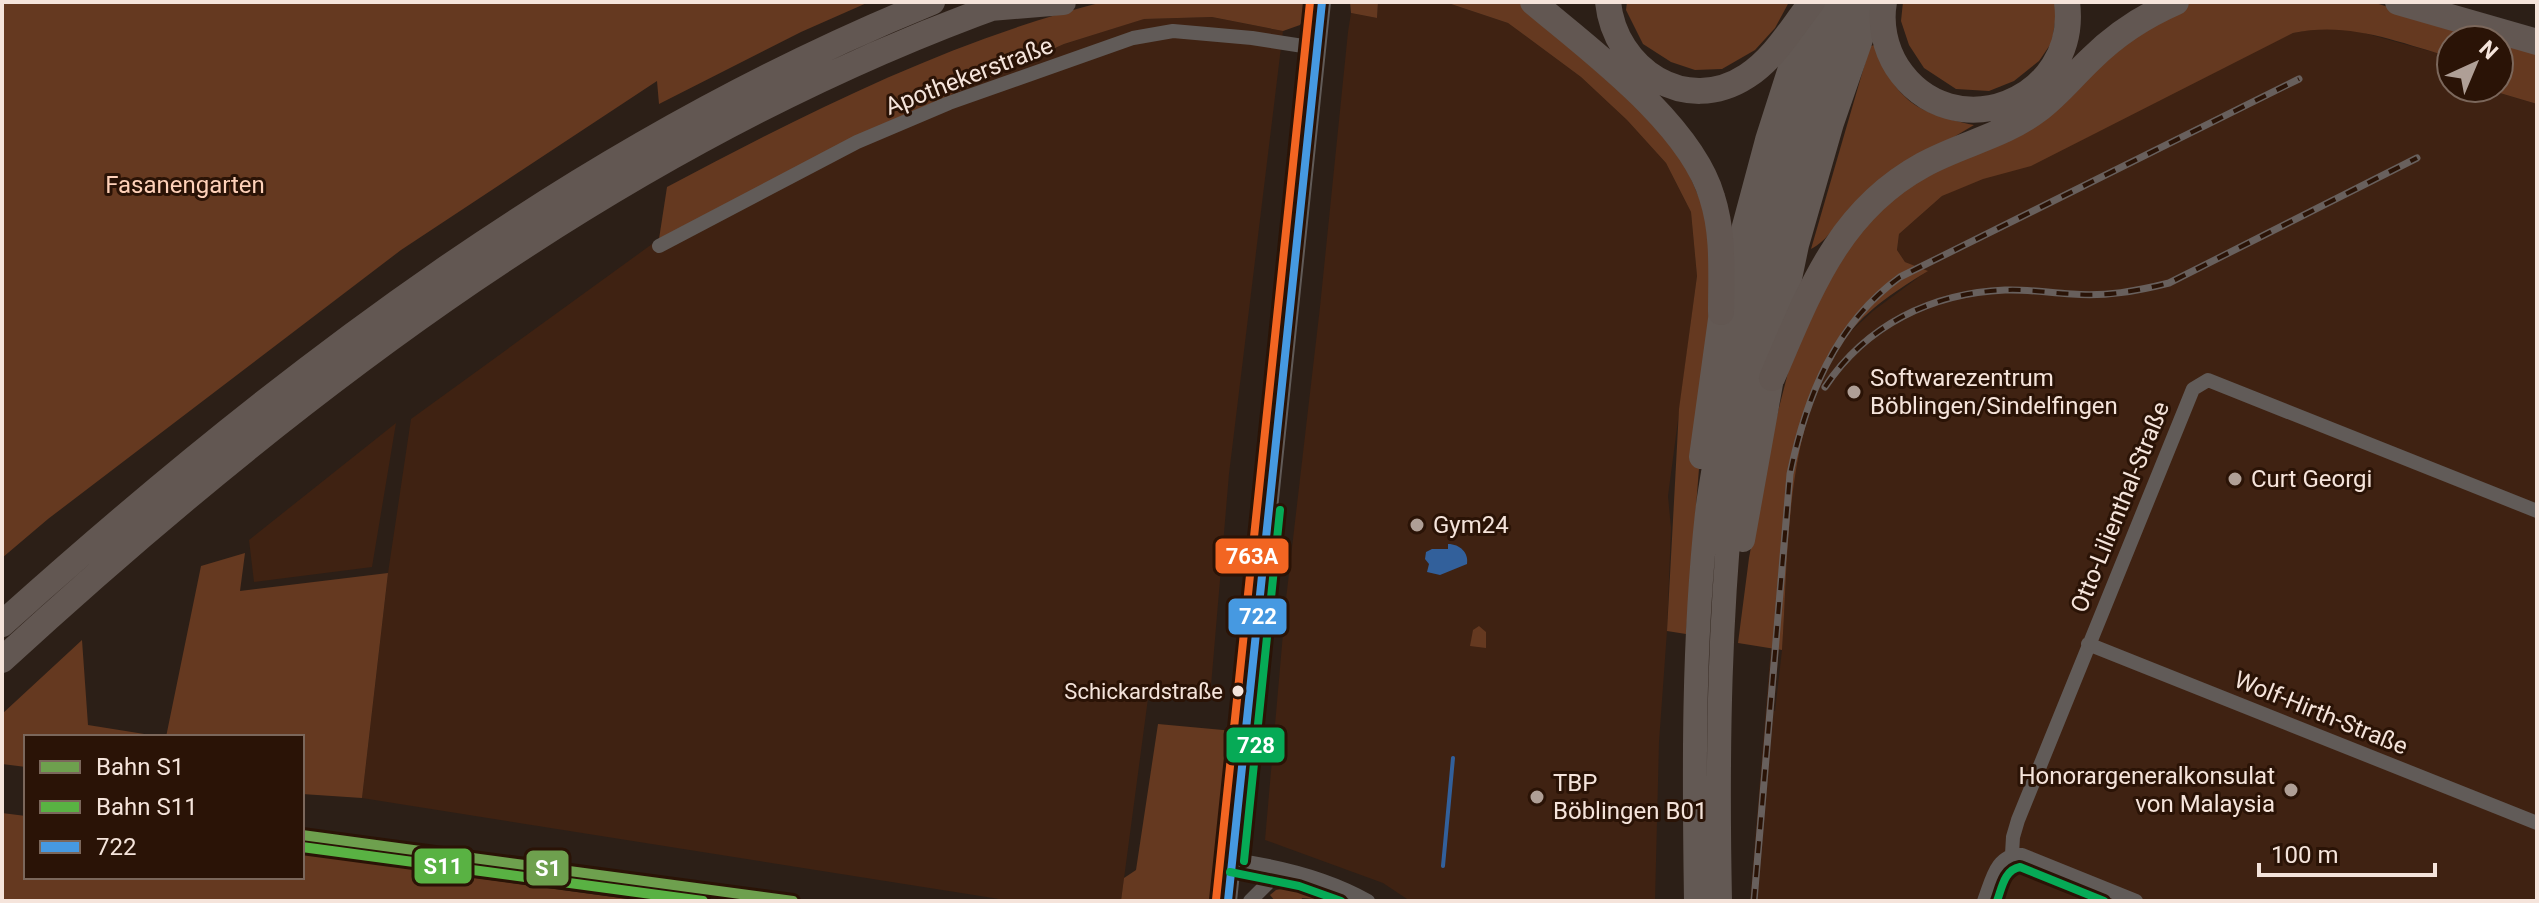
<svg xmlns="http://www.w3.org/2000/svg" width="2539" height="903" font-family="Roboto,sans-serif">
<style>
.built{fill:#3f2212;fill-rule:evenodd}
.green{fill:#653920}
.water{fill:#32609b}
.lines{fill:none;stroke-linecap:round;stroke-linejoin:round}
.stream{stroke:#32609b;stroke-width:4}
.minor{stroke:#615b58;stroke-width:14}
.tertiary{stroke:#615b58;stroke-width:18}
.trunk{stroke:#635954;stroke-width:24}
.motorway{stroke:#625752;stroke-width:26}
.rail-casing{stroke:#68605d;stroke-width:7}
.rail{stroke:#2a1306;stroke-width:4;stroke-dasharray:12;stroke-linecap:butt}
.bus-1-casing{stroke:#2a1306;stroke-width:14}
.bus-2-casing{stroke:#2a1306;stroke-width:14}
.bus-3-casing{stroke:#2a1306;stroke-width:14}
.bus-1{stroke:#4699e1;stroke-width:8}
.bus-2{stroke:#06aa56;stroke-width:8}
.bus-3{stroke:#f26522;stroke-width:8}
.rail-1-casing{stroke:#2a1306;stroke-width:16}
.rail-2-casing{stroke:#2a1306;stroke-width:16}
.rail-1{stroke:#6ea04e;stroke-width:10}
.rail-2{stroke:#59b243;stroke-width:10}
.poi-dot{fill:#af9f96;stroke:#2a1306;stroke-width:3}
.bus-dot{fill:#f5e4db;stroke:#2a1306;stroke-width:3}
.labels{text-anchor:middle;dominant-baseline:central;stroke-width:6;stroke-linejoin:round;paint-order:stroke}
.bus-label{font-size:22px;fill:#f5e4db;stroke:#2a1306;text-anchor:end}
.street-label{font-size:24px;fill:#f5e4db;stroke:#2a1306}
.park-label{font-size:24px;fill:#fed1b9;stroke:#2a1306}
.poi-label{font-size:24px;fill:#f5e4db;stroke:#2a1306;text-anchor:start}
.line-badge{stroke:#2a1306;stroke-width:3}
.badge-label{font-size:22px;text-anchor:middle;font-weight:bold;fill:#fff}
</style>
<rect width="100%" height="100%" fill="#2c1f17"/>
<path class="built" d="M1378,2L1448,3L1508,23L1581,77L1627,120L1666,163L1691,212L1697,276L1668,496L1671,528L1667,631L1659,742L1655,901H1410L1383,883L1265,840L1286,599L1320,307L1348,32L1351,13L1377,18Z
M1212,17L1283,31L1229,474L1210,698L1149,691L1121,901H1012L362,798L388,573L411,419L659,239L908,114L1064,44L1143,19Z
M2320,28L2350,29L2451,57V88H2483L2537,104V901H1750L1786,466L1829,348L1886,293L1847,333L1834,354L1849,333L1873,311L1927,271L1905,262L1897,250L1899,234L1942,196L2293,33ZM1789,522L1782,650L1775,711H1774Z
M396,423L372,567L254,582L249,540Z"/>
<path class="green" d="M2,2H869L801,32L659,104L657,81L401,250L48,519L2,558Z
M1103,2H1311V10L1300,25L1283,31L1212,17L1144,19L1064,44L908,114L659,239L667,187C807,113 948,41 1103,2Z
M1350,2H1378L1377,18L1351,13Z
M1434,2H1525L1672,134L1717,240L1686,634L1667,631L1679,409L1697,276L1691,212L1666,163L1627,120L1581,77L1508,23L1448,3Z
M1627,2H1789L1775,28L1755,50L1722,69L1695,70L1671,62L1643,44L1626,10Z
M1903,2H2058L2052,42L2039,61L2014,81L1989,91L1956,89L1924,68L1909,45L1901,21Z
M2194,2H2372L2537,52V104L2483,88H2499V40H2451V57C2397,42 2349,21 2293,33L2031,166L1983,179L1942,196L1899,234L1897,250L1905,262L1928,271C1900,288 1867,309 1847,336C1784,420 1789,550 1782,650L1738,643L1749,558L1772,435L1792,357L1812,299L1884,201L2169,12Z
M1875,45C1896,102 1917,113 1974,125C1931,150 1890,180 1851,210C1836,222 1829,240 1811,249L1870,46Z
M245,553L240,591L388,573L362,798L302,794V737H166L201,566Z
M1479,626L1486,632V648L1470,646L1473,630Z
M82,640L88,725L163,737H26V767L2,764V714Z
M1158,724L1234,731L1214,901H1121L1124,878L1136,870Z
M2,813L26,816V877H302V854L643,901H2Z
M1291,887L1321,893L1339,901L1302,898L1301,901H1275L1270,895L1276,890Z"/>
<path class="water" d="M1448,544C1460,544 1469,553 1467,564L1440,575L1427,572L1429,564L1425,559L1426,552L1432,549H1448Z"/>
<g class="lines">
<path class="stream" d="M1443,866L1453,758"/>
<path class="minor" d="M659,246L857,142L949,103L1133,38L1173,31L1252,38L1316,48
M2088,644L2537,823
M2012,854L2013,837L2018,820L2193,389L2208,380L2537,511
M1232,860C1278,866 1327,878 1368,901
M1250,901L1270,881L1286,871
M1984,901C1992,881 1996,853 2022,855L2136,901"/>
<path class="tertiary" d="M1228,901L1322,2"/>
<path class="trunk" d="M1701,457L1721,312L1767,140L1808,12
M1743,540L1772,378L1775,350L1797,245L1832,123L1874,2
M1696,901C1694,772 1693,642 1707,513C1711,479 1718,446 1724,412C1748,272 1782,135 1831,2
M1720,901C1717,752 1719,602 1737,453C1741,419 1749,385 1755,352C1779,232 1811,116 1854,2"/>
<path class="motorway" d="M1533,2C1590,50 1691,124 1712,197C1724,234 1721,273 1721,312
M1608,2C1615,70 1686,116 1747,76C1775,58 1792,27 1812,2
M1884,2C1880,24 1885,48 1897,67C1952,151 2080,101 2067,2
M2398,2L2537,42
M990,8L1063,2
M1772,378C1809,293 1837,212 1923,165C1961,144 2004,136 2038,110C2058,95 2073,76 2091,59C2116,34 2144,16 2176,2
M2,624C281,373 583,144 932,2
M2,660C296,390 628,137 1008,2"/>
<g class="rail-casing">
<path id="rail" d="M1825,387C1866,325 1932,293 2005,290C2028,289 2050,293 2072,294C2105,297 2137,291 2169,283L2417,158
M1754,901L1790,474C1806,397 1835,324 1900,277L2299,79"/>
</g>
<use href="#rail" class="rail"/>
<g class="bus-1-casing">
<path id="bus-1" d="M1228,901L1322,2"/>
</g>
<g class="bus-2-casing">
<path id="bus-2" d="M1244,861L1280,510
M1230,872L1299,886L1341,901
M1997,901C2002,888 2004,870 2020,867L2104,901"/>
</g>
<g class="bus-3-casing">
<path id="bus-3" d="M1216,900L1310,2"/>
</g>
<use href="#bus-1" class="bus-1"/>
<use href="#bus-2" class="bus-2"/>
<use href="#bus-3" class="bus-3"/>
<g class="rail-1-casing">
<path id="rail-1" d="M302,835L793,901"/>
</g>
<g class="rail-2-casing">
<path id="rail-2" d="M302,847L703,901"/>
</g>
<use href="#rail-1" class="rail-1"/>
<use href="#rail-2" class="rail-2"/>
</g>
<g class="poi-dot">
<circle cx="1854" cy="392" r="8"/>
<circle cx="2235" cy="479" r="8"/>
<circle cx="1417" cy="525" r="8"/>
<circle cx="2291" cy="790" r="8"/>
<circle cx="1537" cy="797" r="8"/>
</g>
<circle class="bus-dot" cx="1238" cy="691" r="7"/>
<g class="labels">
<g class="bus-label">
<text x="1223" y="691">Schickardstraße</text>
</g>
<g class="street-label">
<text transform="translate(969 76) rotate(-21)">Apothekerstraße</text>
<text transform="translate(2120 507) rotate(-68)">Otto-Lilienthal-Straße</text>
<text transform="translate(2321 713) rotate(22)">Wolf-Hirth-Straße</text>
</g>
<g class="park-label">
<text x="185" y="185">Fasanengarten</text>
</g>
<g class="poi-label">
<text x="1870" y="378">Softwarezentrum<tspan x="1870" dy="28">Böblingen/Sindelfingen</tspan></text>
<text x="2251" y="479">Curt Georgi</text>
<text x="1433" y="525">Gym24</text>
<text x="2275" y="776" text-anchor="end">Honorargeneralkonsulat<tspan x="2275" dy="28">von Malaysia</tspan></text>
<text x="1553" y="783">TBP<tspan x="1553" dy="28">Böblingen B01</tspan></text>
</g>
</g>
<g class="line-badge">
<rect x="1214" y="537" width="76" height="38" rx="8" fill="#f26522"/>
<rect x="1227" y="597" width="61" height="39" rx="8" fill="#4699e1"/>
<rect x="1225" y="726" width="61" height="38" rx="8" fill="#06aa56"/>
<rect x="413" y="847" width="60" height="38" rx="8" fill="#59b243"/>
<rect x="525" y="849" width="45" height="38" rx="8" fill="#6ea04e"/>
</g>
<g class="badge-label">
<text x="1252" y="564">763A</text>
<text x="1258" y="624">722</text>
<text x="1256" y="753">728</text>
<text x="443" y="874">S11</text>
<text x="548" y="876">S1</text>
</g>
<rect width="2539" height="903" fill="none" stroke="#f5e4db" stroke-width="8"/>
<rect x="24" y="735" width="280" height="144" fill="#2a1306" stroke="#7b675b" stroke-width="2"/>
<rect x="40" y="761" width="40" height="12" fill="#6ea04e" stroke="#7b675b" stroke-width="2"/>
<text x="96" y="775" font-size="24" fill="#f5e4db">Bahn S1</text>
<rect x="40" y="801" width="40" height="12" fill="#59b243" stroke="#7b675b" stroke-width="2"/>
<text x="96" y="815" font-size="24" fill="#f5e4db">Bahn S11</text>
<rect x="40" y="841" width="40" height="12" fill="#4699e1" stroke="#7b675b" stroke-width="2"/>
<text x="96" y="855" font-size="24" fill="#f5e4db">722</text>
<g transform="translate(2475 64) rotate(44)"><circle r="38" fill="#2a1306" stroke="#7b675b" stroke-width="2"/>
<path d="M0-6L14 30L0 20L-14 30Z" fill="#af9f96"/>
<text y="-12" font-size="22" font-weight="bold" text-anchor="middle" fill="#f5e4db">N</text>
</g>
<path d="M2259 863v12h176v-12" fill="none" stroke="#f5e4db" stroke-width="4"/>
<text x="2271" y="863" font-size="24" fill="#f5e4db" stroke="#2a1306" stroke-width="6" paint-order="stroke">100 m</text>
</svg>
